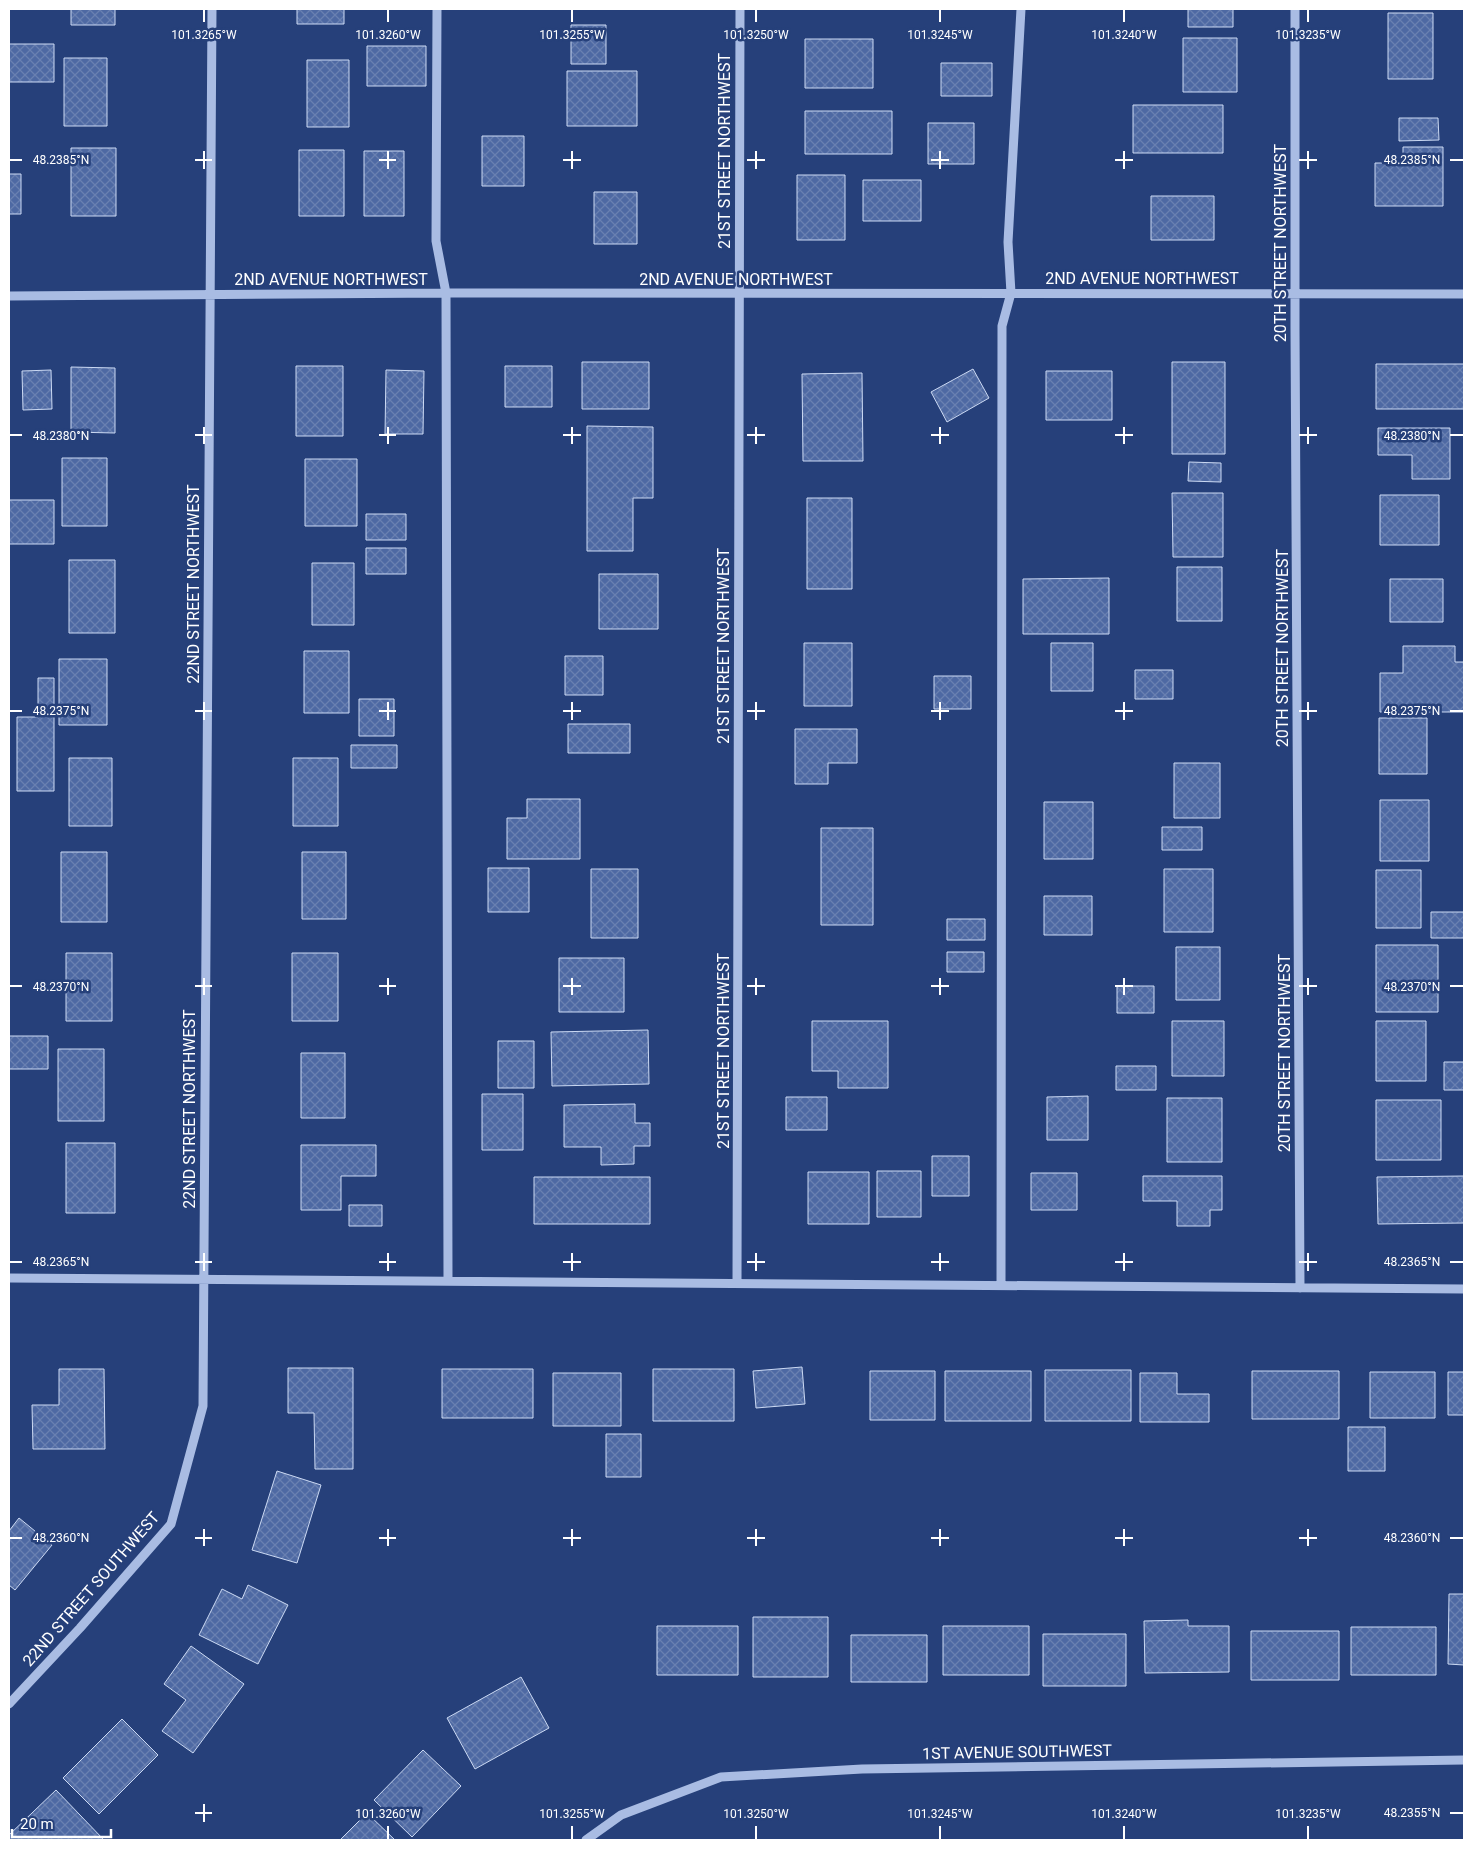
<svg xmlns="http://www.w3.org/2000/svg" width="1473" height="1849" font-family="Roboto,sans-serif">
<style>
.building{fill:url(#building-cross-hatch);stroke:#cbd9f3}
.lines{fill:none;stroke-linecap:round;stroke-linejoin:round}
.minor{stroke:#a9bce3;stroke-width:9}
.ticks{fill:none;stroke:#fff;stroke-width:2}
.labels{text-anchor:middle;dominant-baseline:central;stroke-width:5;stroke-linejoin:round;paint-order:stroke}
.street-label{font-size:16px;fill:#fff;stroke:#26407a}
.ticks-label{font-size:12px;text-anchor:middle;fill:#fff;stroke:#26407a;stroke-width:5;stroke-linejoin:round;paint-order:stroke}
</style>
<defs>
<pattern id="building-cross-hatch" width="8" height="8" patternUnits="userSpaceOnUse" patternTransform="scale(1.25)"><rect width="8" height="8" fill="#4e69a3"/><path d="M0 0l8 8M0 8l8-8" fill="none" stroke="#6980b1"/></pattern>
</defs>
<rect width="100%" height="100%" fill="#26407a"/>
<path class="building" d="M71,9H115V25H71Z
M297,9H344V24H297Z
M1188,9H1233V27H1188Z
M1388,13H1433V79H1388Z
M571,25H606V64H571Z
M1183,38H1237V92H1183Z
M805,39H873V88H805Z
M9,44H54V82H9Z
M367,46H426V86H367Z
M64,58H107V126H64Z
M307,60H349V127H307Z
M941,63H992V96H941Z
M567,71H637V126H567Z
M1133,105H1223V153H1133Z
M805,111H892V154H805Z
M1399,118H1438L1439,140L1399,141Z
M928,123H974V164H928Z
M482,136H524V186H482Z
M1403,147H1443V206H1375V163H1403Z
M71,148H116V216H71Z
M299,150H344V216H299Z
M364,151H404V216H364Z
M9,174H21V214H9Z
M797,175H845V240H797Z
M863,180H921V221H863Z
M594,192H637V244H594Z
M1151,196H1214V240H1151Z
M582,362H649V409H582Z
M1172,362H1225V454H1172Z
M1376,364H1464V409H1376Z
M296,366H343V436H296Z
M505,366H552V407H505Z
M71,367L115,368V433L71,432Z
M973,369L989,398L947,422L931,392Z
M51,370L52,409L23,410L22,371Z
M386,370L424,371L423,434H385Z
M1046,371H1112V420H1046Z
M862,373L863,461H803L802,374Z
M587,426L653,427V498H633V551H587Z
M1378,428H1450V479H1412V455H1378Z
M62,458H107V526H62Z
M305,459H357V526H305Z
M1189,462L1221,463V482L1188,481Z
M1172,493H1223V557H1173Z
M1380,495H1439V545H1380Z
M807,498H852V589H807Z
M9,500H54V544H9Z
M366,514H406V540H366Z
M366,548H406V574H366Z
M69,560H115V633H69Z
M312,563H354V625H312Z
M1177,567H1222V621H1177Z
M599,574H658V629H599Z
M1109,578V634H1023V579Z
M1390,579H1443V622H1390Z
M804,643H852V706H804Z
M1051,643H1093V691H1051Z
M1403,646H1455V662H1464V712H1380V673H1403Z
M304,651H349V713H304Z
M565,656H603V695H565Z
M59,659H107V725H59Z
M1135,670H1173V699H1135Z
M934,676H971V709H934Z
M38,678H54V791H17V717H38Z
M359,699H394V736H359Z
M1379,718H1427V774H1379Z
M568,724H630V753H568Z
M795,729H857V763H828V784H795Z
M351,745H397V768H351Z
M69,758H112V826H69Z
M293,758H338V826H293Z
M1174,763H1220V818H1174Z
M527,799H580V859H507V818H527Z
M1380,800H1429V861H1380Z
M1044,802H1093V859H1044Z
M1162,827H1202V850H1162Z
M821,828H873V925H821Z
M61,852H107V922H61Z
M302,852H346V919H302Z
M488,868H529V912H488Z
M591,869H638V938H591Z
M1164,869H1213V932H1164Z
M1376,870H1421V928H1376Z
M1044,896H1092V935H1044Z
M1431,912H1464V938H1431Z
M947,919H985V940H947Z
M1376,945H1438V1012H1376Z
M1176,947H1220V1000H1176Z
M947,952H984V972H947Z
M66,953H112V1021H66Z
M292,953H338V1021H292Z
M559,958H624V1012H559Z
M1117,986H1154V1013H1117Z
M812,1021H888V1088H838V1071H812Z
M1172,1021H1224V1076H1172Z
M1376,1021H1426V1081H1376Z
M648,1030L649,1084L552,1086L551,1032Z
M9,1036H48V1069H9Z
M498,1041H534V1088H498Z
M58,1049H104V1121H58Z
M301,1053H345V1118H301Z
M1444,1062H1464V1090H1444Z
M1116,1066H1156V1090H1116Z
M482,1094H523V1150H482Z
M1088,1096V1140H1047V1097Z
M786,1097H827V1130H786Z
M1167,1098H1222V1162H1167Z
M1376,1100H1441V1160H1376Z
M635,1104V1123H650V1146H634V1164L601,1165V1147H564V1105Z
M66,1143H115V1213H66Z
M301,1145H376V1176H341V1210H301Z
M932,1156H969V1196H932Z
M877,1171H921V1217H877Z
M808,1172H869V1224H808Z
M1031,1173H1077V1210H1031Z
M1143,1176H1222V1210H1210V1226H1177V1201H1143Z
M1464,1176V1223L1378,1224L1377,1177Z
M534,1177H650V1224H534Z
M349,1205H382V1226H349Z
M802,1367L805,1404L756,1408L753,1371Z
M288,1368H353V1469H315L314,1413H288Z
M59,1369H104L105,1449H33L32,1405H59Z
M442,1369H533V1418H442Z
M653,1369H734V1421H653Z
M1045,1370H1131V1421H1045Z
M870,1371H935V1420H870Z
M945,1371H1031V1421H945Z
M1252,1371H1339V1419H1252Z
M1370,1372H1435V1418H1370Z
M1448,1372H1464V1415H1448Z
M553,1373H621V1426H553Z
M1140,1373H1177V1394H1209V1422H1140Z
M1348,1427H1385V1471H1348Z
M606,1434H641V1477H606Z
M277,1471L321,1485L297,1563L252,1550Z
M19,1518L52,1545L15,1590L9,1585V1531Z
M248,1585L288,1605L258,1664L199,1635L222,1589L242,1599Z
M1449,1594H1464V1665L1448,1664Z
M753,1617H828V1677H753Z
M1188,1620V1626H1229V1672L1145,1673L1144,1621Z
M657,1626H738V1675H657Z
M943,1626H1029V1675H943Z
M1351,1627H1436V1675H1351Z
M1251,1631H1339V1680H1251Z
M1043,1634H1126V1686H1043Z
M851,1635H927V1682H851Z
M191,1646L244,1684L193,1753L162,1731L186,1700L164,1684Z
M521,1677L549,1728L475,1769L447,1718Z
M122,1719L158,1755L99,1814L63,1778Z
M423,1750L461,1786L412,1837L374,1800Z
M56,1790L104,1840H9V1835Z
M367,1813L395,1840H340Z"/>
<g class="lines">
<path class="minor" d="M437,9L436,241L446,293L448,1281
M1295,9V328L1300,1288
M9,296L446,293L1464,294
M9,1278L1464,1289
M737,1283L740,9
M1001,1285L1002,326L1011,293L1008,242L1021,9
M9,1704L80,1628L171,1524L203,1406L212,9
M586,1840L621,1815L721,1777L862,1769L1464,1760"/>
</g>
<path class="ticks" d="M204,10V22M388,10V22M572,10V22M756,10V22M940,10V22M1124,10V22M1308,10V22M204,151V169M388,151V169M572,151V169M756,151V169M940,151V169M1124,151V169M1308,151V169M10,160H22M195,160H212M379,160H396M563,160H581M747,160H765M931,160H949M1115,160H1133M1299,160H1317M1450,160H1463M204,427V444M388,427V444M572,427V444M756,427V444M940,427V444M1124,427V444M1308,427V444M10,435H22M195,435H212M379,435H396M563,435H581M747,435H765M931,435H949M1115,435H1133M1299,435H1317M1450,435H1463M204,702V720M388,702V720M572,702V720M756,702V720M940,702V720M1124,702V720M1308,702V720M10,711H22M195,711H212M379,711H396M563,711H581M747,711H765M931,711H949M1115,711H1133M1299,711H1317M1450,711H1463M204,978V995M388,978V995M572,978V995M756,978V995M940,978V995M1124,978V995M1308,978V995M10,986H22M195,986H212M379,986H396M563,986H581M747,986H765M931,986H949M1115,986H1133M1299,986H1317M1450,986H1463M204,1253V1271M388,1253V1271M572,1253V1271M756,1253V1271M940,1253V1271M1124,1253V1271M1308,1253V1271M10,1262H22M195,1262H212M379,1262H396M563,1262H581M747,1262H765M931,1262H949M1115,1262H1133M1299,1262H1317M1450,1262H1463M204,1529V1546M388,1529V1546M572,1529V1546M756,1529V1546M940,1529V1546M1124,1529V1546M1308,1529V1546M10,1538H22M195,1538H212M379,1538H396M563,1538H581M747,1538H765M931,1538H949M1115,1538H1133M1299,1538H1317M1450,1538H1463M204,1804V1822M195,1813H212M1450,1813H1463M388,1826V1839M572,1826V1839M756,1826V1839M940,1826V1839M1124,1826V1839M1308,1826V1839"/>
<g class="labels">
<g class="street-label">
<text transform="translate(724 151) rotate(-90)">21ST STREET NORTHWEST</text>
<text transform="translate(1280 243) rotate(-90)">20TH STREET NORTHWEST</text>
<text x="1142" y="278">2ND AVENUE NORTHWEST</text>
<text x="331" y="279">2ND AVENUE NORTHWEST</text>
<text x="736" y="279">2ND AVENUE NORTHWEST</text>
<text transform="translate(193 584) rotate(-90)">22ND STREET NORTHWEST</text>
<text transform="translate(723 646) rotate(-90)">21ST STREET NORTHWEST</text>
<text transform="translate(1282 648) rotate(-90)">20TH STREET NORTHWEST</text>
<text transform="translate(723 1051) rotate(-90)">21ST STREET NORTHWEST</text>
<text transform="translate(1284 1053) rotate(-90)">20TH STREET NORTHWEST</text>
<text transform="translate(189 1109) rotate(-90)">22ND STREET NORTHWEST</text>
<text transform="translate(91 1589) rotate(-49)">22ND STREET SOUTHWEST</text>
<text transform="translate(1017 1752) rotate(-1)">1ST AVENUE SOUTHWEST</text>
</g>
</g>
<g class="ticks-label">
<text x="204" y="39">101.3265°W</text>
<text x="388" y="39">101.3260°W</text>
<text x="572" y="39">101.3255°W</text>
<text x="756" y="39">101.3250°W</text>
<text x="940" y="39">101.3245°W</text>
<text x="1124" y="39">101.3240°W</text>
<text x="1308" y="39">101.3235°W</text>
<text x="61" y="164">48.2385°N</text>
<text x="1412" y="164">48.2385°N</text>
<text x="61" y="440">48.2380°N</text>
<text x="1412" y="440">48.2380°N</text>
<text x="61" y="715">48.2375°N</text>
<text x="1412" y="715">48.2375°N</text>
<text x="61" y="991">48.2370°N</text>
<text x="1412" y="991">48.2370°N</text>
<text x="61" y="1266">48.2365°N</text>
<text x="1412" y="1266">48.2365°N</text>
<text x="61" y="1542">48.2360°N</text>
<text x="1412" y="1542">48.2360°N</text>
<text x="1412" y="1817">48.2355°N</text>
<text x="388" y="1818">101.3260°W</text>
<text x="572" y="1818">101.3255°W</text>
<text x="756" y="1818">101.3250°W</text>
<text x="940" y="1818">101.3245°W</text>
<text x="1124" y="1818">101.3240°W</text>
<text x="1308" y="1818">101.3235°W</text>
</g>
<rect width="1473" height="1849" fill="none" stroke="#ffffff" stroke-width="20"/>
<path d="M12 1829v8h99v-8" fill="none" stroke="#ffffff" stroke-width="2.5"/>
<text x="20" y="1829" font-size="15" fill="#ffffff" stroke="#26407a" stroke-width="4" paint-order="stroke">20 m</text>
</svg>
